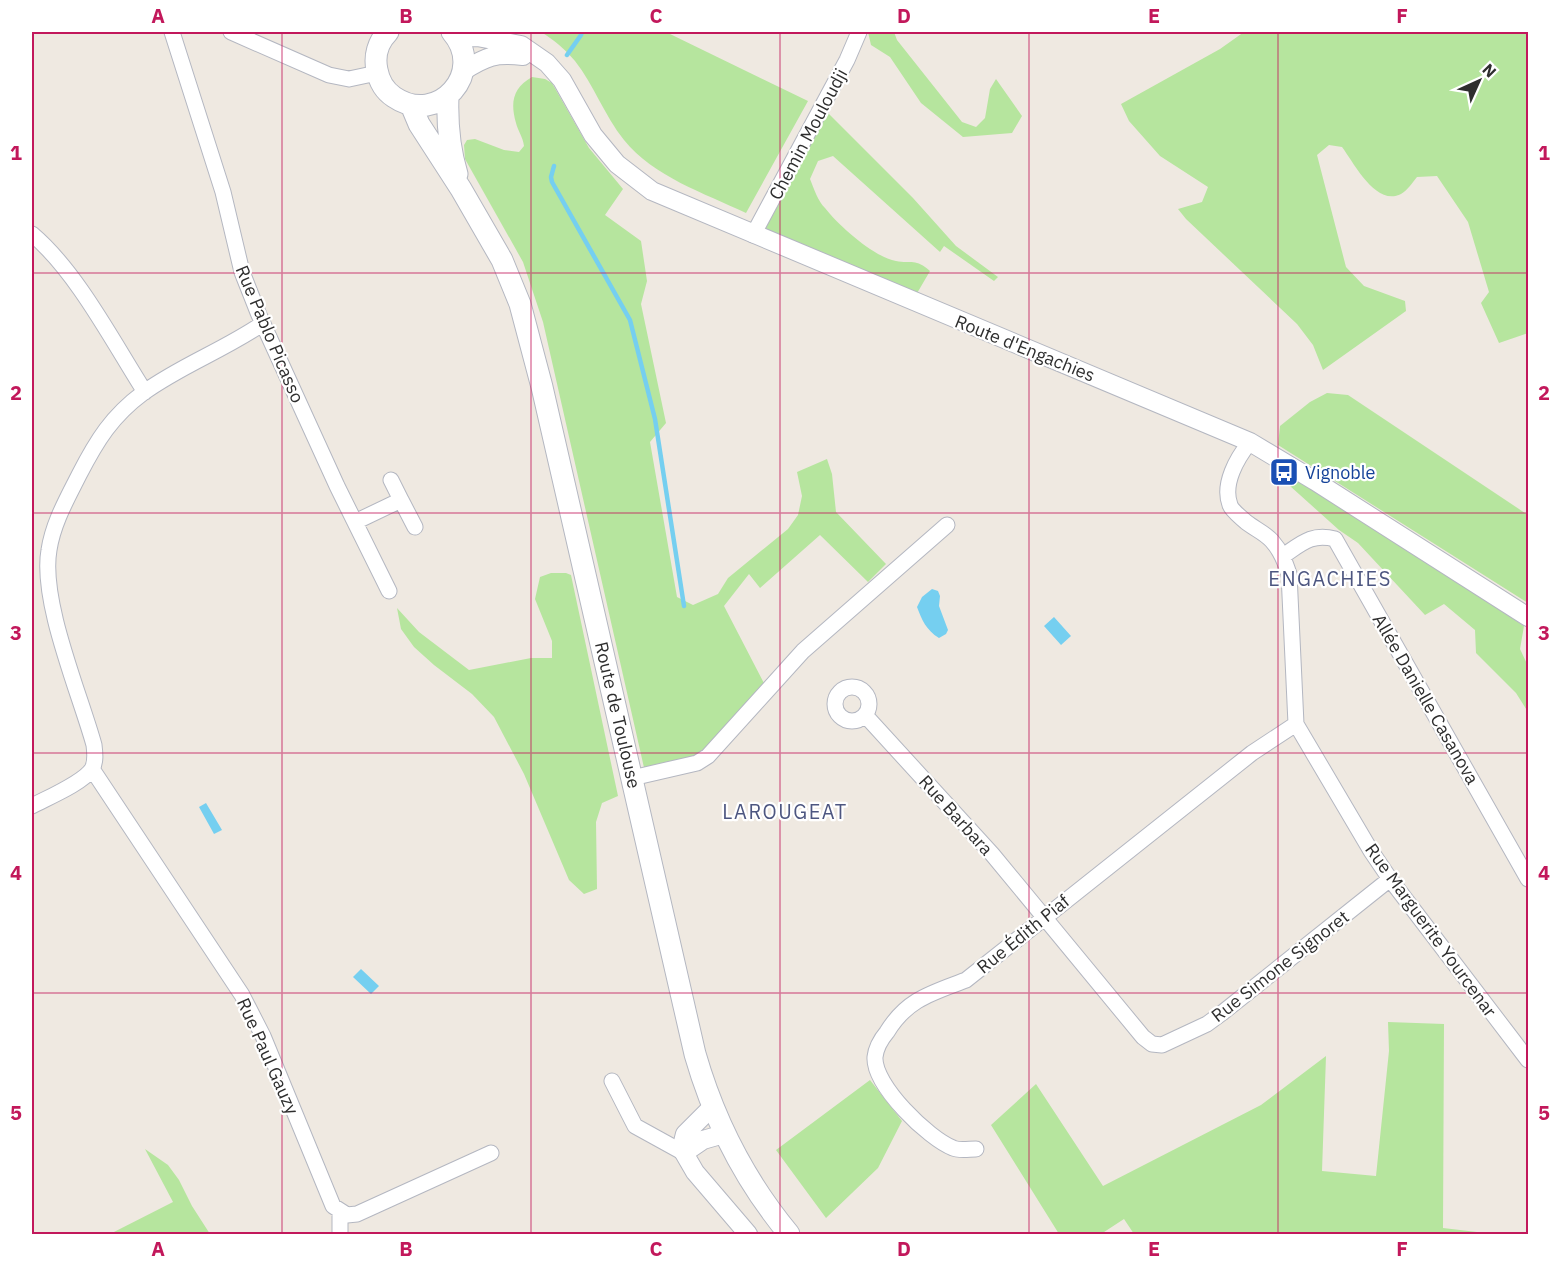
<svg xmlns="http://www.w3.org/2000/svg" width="1560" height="1266" font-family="'IBM Plex Sans',sans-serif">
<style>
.green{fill:#b6e59e}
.water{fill:#75cff0}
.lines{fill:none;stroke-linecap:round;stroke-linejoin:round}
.stream{stroke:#75cff0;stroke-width:4.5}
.minor-casing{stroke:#b4b7c1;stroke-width:17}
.tertiary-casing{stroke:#b4b7c1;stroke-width:20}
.secondary-casing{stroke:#b4b7c1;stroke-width:23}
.minor{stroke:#fff;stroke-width:15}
.tertiary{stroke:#fff;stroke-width:18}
.secondary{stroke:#fff;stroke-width:21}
.grid{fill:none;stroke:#c2185b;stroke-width:1.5;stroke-opacity:0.55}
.labels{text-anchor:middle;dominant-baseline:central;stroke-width:4.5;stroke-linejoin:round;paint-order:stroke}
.street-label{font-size:18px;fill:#2e2e2e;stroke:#fff}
.transit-label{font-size:18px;fill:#164399;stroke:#fff;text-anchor:start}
.neighbourhood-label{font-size:20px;letter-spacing:1.5px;fill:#4d5680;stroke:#fff}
.neatline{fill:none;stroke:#c2185b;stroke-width:2}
.grid-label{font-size:20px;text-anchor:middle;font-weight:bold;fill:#c2185b}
</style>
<rect width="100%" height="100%" fill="#efe9e1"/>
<path class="green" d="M541,32H670V34L808,101L746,213C704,193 654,177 624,140C604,115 594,85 575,61C565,49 554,40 541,32Z
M868,32H894L897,40L962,122L976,127L985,118L990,89L996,79L1022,116L1012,133L963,137L921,103L890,57L871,45Z
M1244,32H1528V333L1499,343L1481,303L1489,292L1468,222L1437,176L1417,177C1413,182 1407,191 1401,194C1376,207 1354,163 1342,147L1329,145L1317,155L1346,267L1364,286L1405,301L1406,311L1323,370L1313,345L1297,324L1186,219L1178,209L1202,202L1208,187L1160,156L1129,121L1121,104L1220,49Z
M532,77L545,79L552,83L589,148L623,189L605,215L641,241L647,281L641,304L666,423L650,442L677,597L693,605L718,594L728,578L788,529L798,515L802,496L797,472L827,459L832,474L836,512L886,564L868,582L820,535L760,588L749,574L724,606L766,687L702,753L645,772L543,322L523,262L465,159L464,145L467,140L475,139L504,150L519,152L524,146C523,137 518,131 516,123C510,102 513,88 532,77Z
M826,111L913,198L956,246L998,277L994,281L944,246L940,252L833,156L818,161L810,179C814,189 818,201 825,208C839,226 874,257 896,261C911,264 916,258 930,271L916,295L763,229Z
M1327,393L1348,395L1528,515V603L1278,445L1280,426L1310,402Z
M1303,479L1524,626L1520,649L1528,666V712L1516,693L1476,653L1475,630L1444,604L1425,615L1358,543L1339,530L1290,486L1294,481Z
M551,573H566L571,575L618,796L602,803L596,822L597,889L584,894L569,880L524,774L494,717L472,694L434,665L414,647L401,629L397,608L419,632L469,670L531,658H552V641L535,599L540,577Z
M1388,1022L1444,1024L1443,1228L1494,1234H1134L1124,1219L1101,1234H1059L991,1125L1036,1084L1103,1186L1261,1105L1326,1056L1322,1171L1376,1176L1389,1051Z
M870,1080L902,1121L878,1168L826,1218L776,1150Z
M145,1149L168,1165L179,1180L192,1206L210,1234H137L134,1232L110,1234L173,1202Z"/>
<path class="water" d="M932,589L938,591L940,596L939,606L948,630L946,634L939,638C926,630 922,620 917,607L922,597Z
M1054,617L1071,636L1061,645L1044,626Z
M206,803L222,830L214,834L199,807Z
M361,969L379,986L371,994L353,977Z"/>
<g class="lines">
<path class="stream" d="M567,55L581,35L582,32
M554,166L551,177L552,182L630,320L655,419L684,606"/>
<g class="minor-casing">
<path id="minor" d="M172,32L223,192L242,272L259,315L337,486L389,591
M231,32L329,75L349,79L377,73
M32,234C77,272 113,342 145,392
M753,235L847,60L859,32
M1250,442C1237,458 1222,484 1230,505C1232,511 1242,518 1246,522C1255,529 1265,533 1272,541C1281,551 1285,562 1289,574L1296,724L1371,851L1390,879L1528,1060
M401,500L415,527
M355,522L401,500L391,480
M1283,556C1302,543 1312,533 1335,539L1528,879
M835 704a17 17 0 1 1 34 0a17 17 0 1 1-34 0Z
M865,715L992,854L1143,1037L1152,1044L1162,1045L1207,1024L1222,1013L1390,879
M92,769L242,995L263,1036L333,1206L347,1215L357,1214L491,1153
M632,778L697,763L708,756L803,651L947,525
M32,806C47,798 83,783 92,769C96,762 95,753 94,745C80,694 40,601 49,550C53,523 67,499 79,475C97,440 112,416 143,393C180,366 224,350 262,324
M612,1081L635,1126L684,1153
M976,1149C969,1149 959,1151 953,1148C929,1139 873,1085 875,1057C876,1048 882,1038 887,1032C907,999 932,993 966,980L1252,753L1296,724
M340,1212V1234"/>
</g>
<g class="tertiary-casing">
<path id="tertiary" d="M458,38L477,37L521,45L547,63L562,80L593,135L617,164L652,191L1250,442L1315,481L1528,617
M463,71C487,56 495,53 523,56
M712,1107L685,1134L683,1142L684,1153L695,1172L748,1234
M684,1153L703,1140L724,1134"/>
</g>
<g class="secondary-casing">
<path id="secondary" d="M388,32C378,42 374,56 377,70C379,81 385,91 394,97C438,127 487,72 452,32
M448,96C447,123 449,148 457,174
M411,105L419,124L461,189L502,260L520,304L542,387L695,1054C714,1120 745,1181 789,1234"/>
</g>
<use href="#minor" class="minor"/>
<use href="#tertiary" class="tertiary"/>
<use href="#secondary" class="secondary"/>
</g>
<path class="grid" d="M282,32V1234M531,32V1234M780,32V1234M1029,32V1234M1278,32V1234M32,273H1528M32,513H1528M32,753H1528M32,993H1528"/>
<defs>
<g id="bus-square" transform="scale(1.5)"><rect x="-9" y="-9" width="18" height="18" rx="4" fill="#1a4fb4" stroke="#fff"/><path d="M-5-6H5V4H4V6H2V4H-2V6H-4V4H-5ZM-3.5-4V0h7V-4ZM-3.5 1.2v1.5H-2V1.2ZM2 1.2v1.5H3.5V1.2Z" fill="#fff"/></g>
</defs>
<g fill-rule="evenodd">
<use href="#bus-square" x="1284" y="472"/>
</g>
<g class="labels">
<g class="street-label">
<text transform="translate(808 134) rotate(-62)">Chemin Mouloudji</text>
<text transform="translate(270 334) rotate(67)">Rue Pablo Picasso</text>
<text transform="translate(1025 348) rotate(22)">Route d'Engachies</text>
<text transform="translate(1426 699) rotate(60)">Allée Danielle Casanova</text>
<text transform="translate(618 715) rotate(77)">Route de Toulouse</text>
<text transform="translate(956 815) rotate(48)">Rue Barbara</text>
<text transform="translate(1431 930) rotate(54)">Rue Marguerite Yourcenar</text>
<text transform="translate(1023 934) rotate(-39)">Rue Édith Piaf</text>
<text transform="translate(1280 966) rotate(-38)">Rue Simone Signoret</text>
<text transform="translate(268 1056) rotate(66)">Rue Paul Gauzy</text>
</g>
<g class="transit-label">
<text x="1305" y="472">Vignoble</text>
</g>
<g class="neighbourhood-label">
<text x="1330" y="578">ENGACHIES</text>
<text x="785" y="811">LAROUGEAT</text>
</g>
</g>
<rect width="1560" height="1266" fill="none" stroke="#ffffff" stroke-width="66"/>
<g transform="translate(1479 81) rotate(45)" stroke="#ffffff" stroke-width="4.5" paint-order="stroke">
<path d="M0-4.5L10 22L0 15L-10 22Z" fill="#2e2e2e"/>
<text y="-9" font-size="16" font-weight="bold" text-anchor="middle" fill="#2e2e2e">N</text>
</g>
<rect x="33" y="33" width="1494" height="1200" class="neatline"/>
<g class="grid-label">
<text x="158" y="23">A</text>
<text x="406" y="23">B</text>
<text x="656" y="23">C</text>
<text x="904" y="23">D</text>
<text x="1154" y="23">E</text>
<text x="1402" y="23">F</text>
<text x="16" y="160">1</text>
<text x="1544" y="160">1</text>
<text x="16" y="400">2</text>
<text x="1544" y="400">2</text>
<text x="16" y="640">3</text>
<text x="1544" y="640">3</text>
<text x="16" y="880">4</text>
<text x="1544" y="880">4</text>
<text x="16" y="1120">5</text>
<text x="1544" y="1120">5</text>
<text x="158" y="1256">A</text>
<text x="406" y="1256">B</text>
<text x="656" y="1256">C</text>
<text x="904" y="1256">D</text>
<text x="1154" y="1256">E</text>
<text x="1402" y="1256">F</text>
</g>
</svg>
